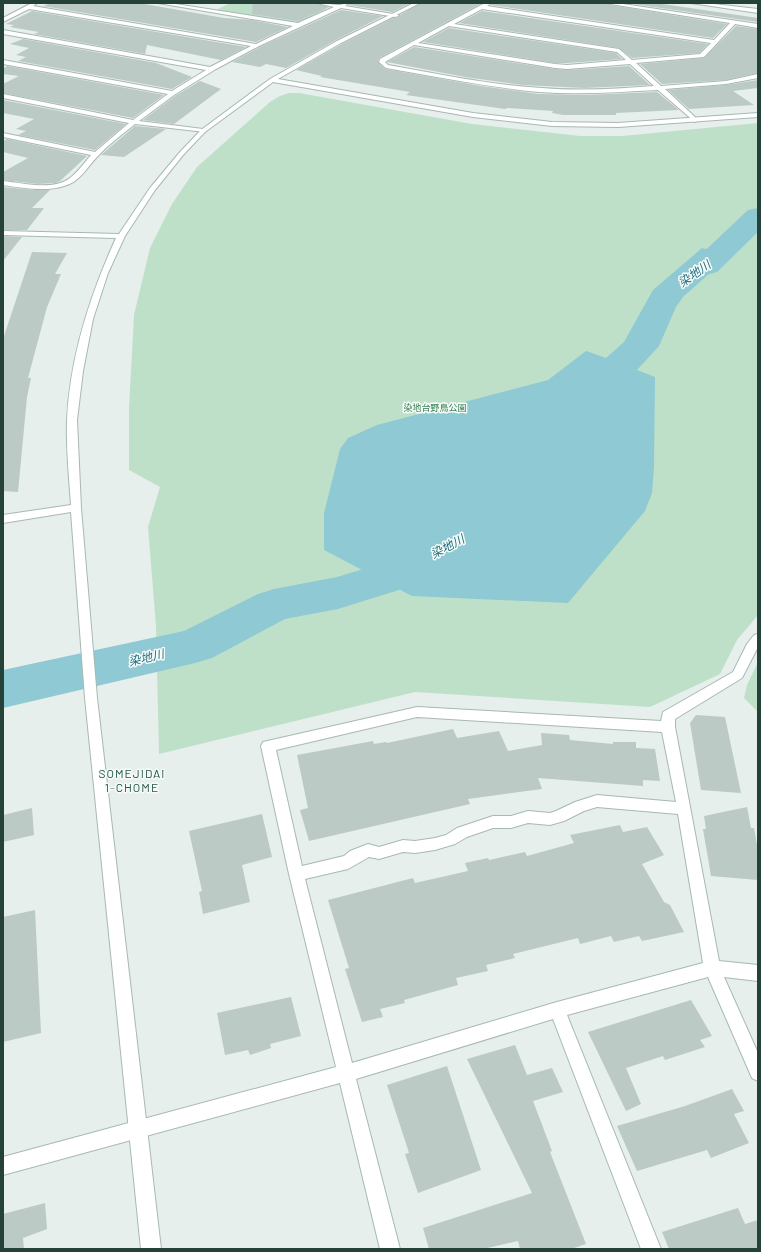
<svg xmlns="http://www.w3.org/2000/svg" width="761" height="1252" font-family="Barlow,'Noto Sans JP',sans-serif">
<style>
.green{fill:#bfe0c8}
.water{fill:#8ec9d4}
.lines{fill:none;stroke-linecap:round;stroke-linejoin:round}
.river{fill:#8ec9d4;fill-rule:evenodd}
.building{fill:#bbcac4}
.minor-casing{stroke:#a8b8b2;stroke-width:2}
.tertiary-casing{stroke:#a8b8b2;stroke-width:2}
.minor{fill:#fff;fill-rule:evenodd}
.tertiary{fill:#fff;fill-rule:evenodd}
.labels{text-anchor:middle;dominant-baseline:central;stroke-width:3;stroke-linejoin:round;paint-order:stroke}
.far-park-label{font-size:9px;fill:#2d7a4b;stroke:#f7fbf9}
.water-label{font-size:12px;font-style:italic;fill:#1c6f80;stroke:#f7fbf9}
.neighbourhood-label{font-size:12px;letter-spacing:1px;fill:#1f5548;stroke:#f7fbf9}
</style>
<rect width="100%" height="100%" fill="#e6efeb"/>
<path class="green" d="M230,3H306L325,6L326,9L300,22H294L216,10Z
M289,93H299L472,124L580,136H622L758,123V615L737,640L720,674L650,707L415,692L159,754L156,626L148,527L160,487L129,470V409L134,315L150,248L172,204L197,167L270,102L280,96Z
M758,662V712L744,698L747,685Z"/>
<path class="water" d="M744,220L756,224L723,254L729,256L683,297L676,307L659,346L637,370L655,377L654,466L652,493L645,511L568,603L412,596L324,550V513L340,449L348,438L377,425L548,380L586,351L606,358L624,342L653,290L702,248L709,250Z"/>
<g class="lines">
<path class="river" d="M758,208V232L717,272L706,275L695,272L691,266L695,260L748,210Z
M437,536L452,540L458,550L452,560L402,589L338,609L285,619L212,658L195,663L3,708V670L184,631L258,594L274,589L337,577L370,567L422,540Z"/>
</g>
<path class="building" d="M51,3H139L224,18L252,20L288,27L256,42L43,6Z
M253,3H316L329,7L298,21L252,14Z
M350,3H411L392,12L349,5Z
M421,3H482L379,58L378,62L385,69L481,86L539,94L584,95L657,92L679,110L616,113V115H563L552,113L553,111L507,108L505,109L406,95L410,92L320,77L322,76L296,70L342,44L393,18H397L400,15Z
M492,3H603L604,4L727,24L713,38L491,5Z
M626,3H656L758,18V22Z
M341,10L383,16L336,40L286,68L266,64L260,67L232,62L260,47Z
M32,11L246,47L221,60L147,45L145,54L34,34L39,32L10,27L14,25L6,24Z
M482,11L708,44L699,53L632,58L619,48L459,23Z
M736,26L758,29V73L726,80L662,84L640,64L704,58Z
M449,28L616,53L622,59L567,63H555L423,42Z
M23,39L156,63L192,77L172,89L18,61L26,57L16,55L29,48L10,44Z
M414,47L555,69L567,70L629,66L650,85L584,88L523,85L465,77L387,62Z
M7,66L164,95L133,118L3,93V84L19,76L3,74V69Z
M758,80V88L733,91L754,105L689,109L668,90L726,85Z
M200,81L221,89L174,124L143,120L175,96Z
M3,100L126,124L95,150L18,135L26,131L16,129L34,119L3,113Z
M135,126L166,129L124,157L101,155Z
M7,139L87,156L60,181L55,183L38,184L3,180V172L28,158L3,152V141Z
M3,187L34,190H50L32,208H44L27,230H3Z
M3,236L22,237L3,261Z
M32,252L67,253L55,274H61L47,307L28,378H31L27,397L18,492L3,491V339Z
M696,715L725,717L741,793L701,790L690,723Z
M453,729L457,738L499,731L508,751L542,745L541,733L569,735L570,740L613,744V742H636V748L655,749L660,781L643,780V786L538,778L542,789L468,799L470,804L309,841L300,810L308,808L297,755L373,741L374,744L386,742L387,743Z
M747,807L751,828H754L758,851V880L711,876L703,829H706L704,816Z
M32,808L34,835L3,842V815Z
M262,814L272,857L242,865L250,902L203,914L199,892L202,891L189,831Z
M620,825L623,832L647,827L664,855L642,864L664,902L670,905L684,932L642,941L639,936L614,942L611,936L580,944L578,938L513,954L515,958L486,965L488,971L456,978L458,985L404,1000L405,1003L380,1009L383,1017L362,1022L345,969L349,968L328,900L413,878L415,883L468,871L465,863L488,858L489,860L525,852L527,856L574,843L570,835Z
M35,910L41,1033L3,1042V917Z
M291,997L301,1036L270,1044L271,1048L250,1055L248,1050L225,1055L217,1013Z
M691,1000L712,1036L700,1040L705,1047L665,1060L663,1056L626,1068L641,1104L626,1111L588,1032Z
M515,1045L527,1075L552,1068L563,1092L533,1101L552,1151L550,1152L586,1244L571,1249H520L518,1241L483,1249H429L423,1228L532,1193L467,1059Z
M447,1066L481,1170L418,1193L405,1154L409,1153L387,1085Z
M732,1089L744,1111L734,1114L749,1143L711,1158L707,1150L637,1171L617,1126L685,1106Z
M45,1203L47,1229L23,1238L24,1249H3V1214Z
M738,1208L745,1224L758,1220V1249H669L662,1232Z"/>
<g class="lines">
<g class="minor-casing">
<path id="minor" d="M32,3L36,4L33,6L256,44L293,26L158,3H169L298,23L334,7L317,3L339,5L349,3L345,6L399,15L396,17L341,8L259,46L216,69L174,95L139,121L203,129L205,130V132L135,124C123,134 109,144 98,156C87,167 80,182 64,186C45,192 23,188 3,185V181C23,183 53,191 70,178C78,172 84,163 91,155L3,137V133L95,152L129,123L3,98V94L133,120L168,94L3,64V60L172,91L206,70L3,34V30L210,67L251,46L29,9L3,22V18Z
M485,3H491L487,6L714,40L730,23L604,3H616L758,24V28L735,24L704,57L636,63L661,86L726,81L758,74V78L726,84L665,89L697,119V121L695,122L658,90C619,92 579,95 539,92C488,87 437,77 386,68L379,62L380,59ZM482,9L711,43L700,54L632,60L619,49L454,24ZM449,26L617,52L626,60L567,65L555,64L418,43ZM414,45L555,68L567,69L630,64L654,86C617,89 579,91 542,88C490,85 439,74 388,65L385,62Z
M758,634V647L742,678L675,719V727L719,961L758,965V981L724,977L758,1053V1081L752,1078L708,977L567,1015L661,1249H641L553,1019L356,1079L400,1249H380L340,1083L3,1175V1157L336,1067L289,874L261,746L263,742L417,707L661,721L663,712L733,672L747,644L754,635ZM417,717L662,732L676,802L597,795L575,802L556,811L550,813L528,811L511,816H493L457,828L446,835L435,838L415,841L403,840L379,847L368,844L350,851L344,856L302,866L276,750ZM597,807L678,814L703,963L557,1002L352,1063L305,879L348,869L369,857L379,859L403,852L415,853L435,850L455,844L467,837L493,828H511L528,823L550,825L564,821L584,811Z"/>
</g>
<g class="tertiary-casing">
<path id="tertiary" d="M414,3H420L341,43L278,79L473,113L552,122L618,123L758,113V117L618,127L552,126L473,117L273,82L205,132L184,154L155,190L125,236L108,273L93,319L83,371L77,420L81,508L97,698L161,1249H141L85,698L71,512L3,523V515L71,505C69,477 66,448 67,420C70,357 90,295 116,238L3,235V231L119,234L150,188L180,152L201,130L270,79L337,41Z
M691,3H705L758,9V13Z"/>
</g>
<use href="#minor" class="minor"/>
<use href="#tertiary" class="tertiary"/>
</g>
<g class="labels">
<g class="far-park-label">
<text x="435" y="407">染地台野鳥公園</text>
</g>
<g class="water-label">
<text transform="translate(694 273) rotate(-35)">染地川</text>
<text transform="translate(447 546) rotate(-28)">染地川</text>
<text transform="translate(146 657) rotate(-13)">染地川</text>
</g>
<g class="neighbourhood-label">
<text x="132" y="773">SOMEJIDAI<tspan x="132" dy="14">1-CHOME</tspan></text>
</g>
</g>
<rect width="761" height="1252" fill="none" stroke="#24423a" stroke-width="8"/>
</svg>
